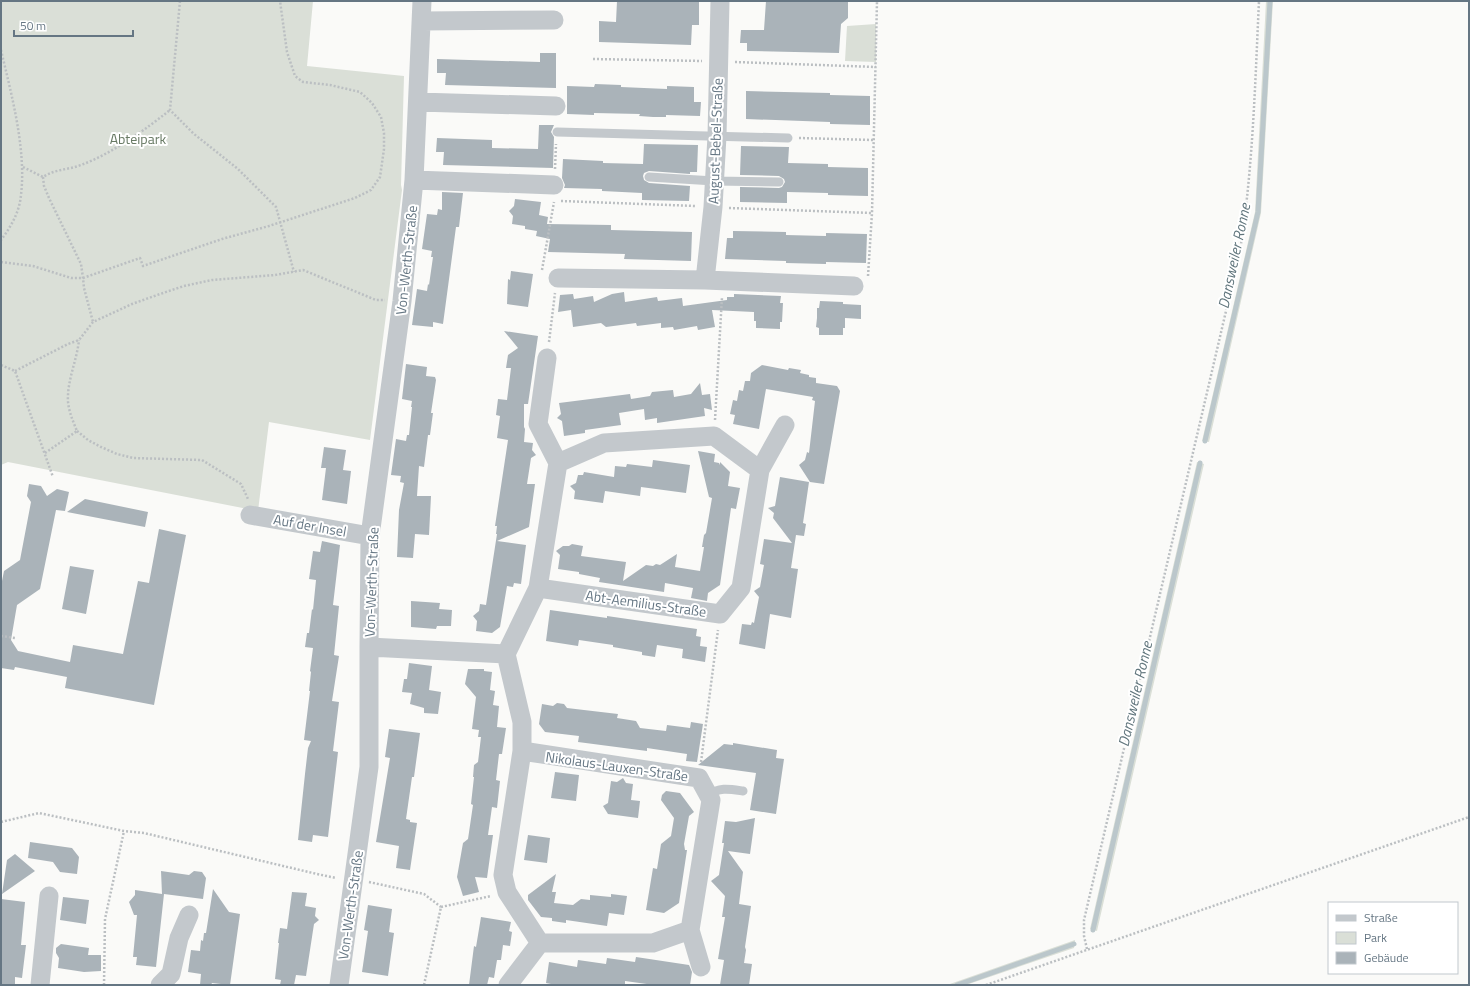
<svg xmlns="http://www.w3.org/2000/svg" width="1470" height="986" font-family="'Titillium Web',sans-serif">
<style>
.green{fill:#dadfd7}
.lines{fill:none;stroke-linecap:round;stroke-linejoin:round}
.stream{stroke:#bbc7cb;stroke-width:5}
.building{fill:#aab3b9}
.path{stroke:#bbbfc2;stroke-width:2.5;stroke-dasharray:2 2;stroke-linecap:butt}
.lane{stroke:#c3c8cc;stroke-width:9}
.street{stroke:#c3c8cc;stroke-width:19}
.labels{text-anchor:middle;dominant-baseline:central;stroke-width:4;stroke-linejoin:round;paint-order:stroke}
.park-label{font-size:14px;fill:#687a64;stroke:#fff}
.street-label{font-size:14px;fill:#657683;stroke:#fff}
.water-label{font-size:15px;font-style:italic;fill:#60757c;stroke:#fff}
</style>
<rect width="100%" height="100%" fill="#fafaf8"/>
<path class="green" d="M1,1H313L307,66L404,76L401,185L402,190L370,440L269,422L258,511L8,462L1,465Z
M1266,1H1273L1261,213L1209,442L1202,441L1255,212Z
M876,24V62L845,61L847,26Z
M1197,462L1204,464L1097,931L1090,929Z
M1075,940L1074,948L966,985H947Z"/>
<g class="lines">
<path class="stream" d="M1205,441L1258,212L1270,1
M1093,930L1200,463
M957,985L1074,944"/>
</g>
<path class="building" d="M617,1H699V25H692L691,45L599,42V21L616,22Z
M766,1H848V18L841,24L839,53L747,51V43H740L741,30H764Z
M540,53H556V88L445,85L446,73H437V59L540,62Z
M595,84L621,85V87L667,89V86L694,87V102H701L700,116L666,115V117H653L639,116L640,114L594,113V115L567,114V86L594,87Z
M746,91L830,93V95L870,96V125L830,124V122L746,119Z
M539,125H554L551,132L554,137L553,168L443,165L444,152H436L437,138L492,140V148L538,149Z
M644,144L698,145L697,172H690V174L649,171L644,173L643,176L644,180L649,183L690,186L689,201L642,200V193L602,191V189L564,188L565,185L562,178L563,159L603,161V163L643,164Z
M741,146L789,147L788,163L828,164V167L868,168V196L828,195V193L787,192V203L740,202V187L779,188L782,187L785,182L784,179L779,176L740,175Z
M442,192L463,193L459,227H456L443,324L433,322V327L412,325L417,289L427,291L428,284L429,285L433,257H431L432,251L422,249L427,214L437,215L438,209L442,210Z
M515,199L541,202L539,215L548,217L547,224L611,225V230L692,232L691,261L624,259L625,254L548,252L550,239L536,236L537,231L525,229V226L512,224L513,216L509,211L514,206Z
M733,231L786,232V235L826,236V233L867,234L866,263L826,262V264L786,263V261L725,259L727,238H733Z
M511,271L533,274L528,307L507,304L508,279L510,280Z
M624,292L625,302L657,297L658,301L682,298L683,306L727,300V297H734V294L781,296L780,303H783L782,322H780V329L756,328V321H754V312L712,310L715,327L698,330L697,326L674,330L673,327L661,328V323L637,326L636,323L606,327L601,323L573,327L571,310L558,312L560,295L573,294L574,299L593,296L594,302L612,294Z
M820,301L843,302V304L861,305V319L845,318V328H843V335H819V328L816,327L817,318V308H819Z
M504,331L538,336L528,404H524V427L525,429L524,442L533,443L532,450L536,455L531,458L527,484H535L529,527L497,541L526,545L521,584L514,583L513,587L507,586L500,627L492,633L476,631L477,621L473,616L479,611L480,604L486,605L497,534H496L497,526H495L508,440L497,438L500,416L496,415L498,399L507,400L511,368H506L508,355L518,348Z
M406,364L427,367L426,376L435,377L436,380L431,413H433L430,435H428L424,467L419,466L417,496H431L429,535L415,534L413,558L397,557L399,510L404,483L400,482L401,476L391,475L396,439L406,441L407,435H409L412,407H411L412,401L402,399Z
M762,365L788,370L789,368L801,370L800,373L809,375V377L816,378V383L837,386L840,391L824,484L810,482L799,465L805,460L807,452L809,453L815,401L812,400L813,397L766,389L759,429L733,424L735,415L730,414L733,400L737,401L739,390L743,391L745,381H750L751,373Z
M700,383L702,395L710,394L712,410L704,408L705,416L657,423V418L645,420L644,409L619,413L621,425L585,430V433L564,436L562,421L557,418L561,414L559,403L630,394L631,399L650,396L652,392L673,390L674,397L691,394Z
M324,447L346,450L343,470L351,471L347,504L322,500L326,468H321Z
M698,451L715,454L714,462L719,463L720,465V462L730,472L728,486L740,488L736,509L731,508L720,585L708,593L707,601L691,598L693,588L665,583L664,592L599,582L600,578L579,574V572L558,569L560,555L556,551L563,546H569L572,544L583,546L581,556L626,562L623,581L646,565L653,566L656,564L660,565L677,554L675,567L700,571L704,547H702L704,535L706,533L712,498L709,497Z
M653,460L690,465L686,493L641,487L640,496L605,491L603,503L574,499L575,491L570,486L576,483L578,475H583L584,472L614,477L615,466L626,467L627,464L652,467Z
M780,477L809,482L803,523L806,524L804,536L796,535L791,568L798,569L791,618L770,614L765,649L739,644L742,624L751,625L752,622L754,623L759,597L754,591L760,587L764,565L760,564L764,539L792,543L773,518L774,513L768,508L775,506Z
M29,484L41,486L47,496L57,489L69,492L65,511L56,510L40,589L17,605L11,640L18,651L70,662L73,645L123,654L138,581L149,583L159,529L186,535L154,705L65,688L67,677L15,667L14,670L1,668V586L4,571L20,560L31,502L27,496Z
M85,499L148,512L145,527L67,512Z
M322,541L340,545L333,605L339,606L334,655L339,656L332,701L339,702L333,751L338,752L328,837L313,835L312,842L298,840L305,774L308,748L311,741L304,740L310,691H309L311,672L310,671L313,648L305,647L307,633H309L312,609L313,610L316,580L309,579L313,551L320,552Z
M70,566L94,570L86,614L62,609Z
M411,601L440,603L439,609L452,610L451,626H437L436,629L411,627Z
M550,610L607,618V616L697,629L696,636L701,637L700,646L707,647L705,662L682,658L683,649L657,645L655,657L642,655V652L613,647V645L579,640L578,646L546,641Z
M409,663L432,666L429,690L441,692L438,714L424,713V708L410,704L412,693L402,692L404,679H407Z
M468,669H484V671L492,672L490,690L495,691L493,705L499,706L497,727L506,728L502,754H499L496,780L500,781L497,808L492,807L488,835H493L487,878L475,877L479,892L463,896L457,877L463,843L468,839L473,805L471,804L474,777H473L474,765L478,762L481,737H478L479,730L472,729L476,697L465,684Z
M557,703L564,704L567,708L618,714L617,718L636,721L640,728L666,731L667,725L690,728L691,722L703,724L697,762L686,761L687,754L647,748V751L578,742L579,736L545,732L539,724L542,704L553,706Z
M389,729L420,733L414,777H412L406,819L410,820V822L417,823L410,870L396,868L399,846L376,842L390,758L385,757Z
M733,743L777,750L776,758L784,759L776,814L750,810L756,773L698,765L724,744L733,745Z
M555,772L579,775L576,801L551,798Z
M623,778L626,783L633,784L631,800L640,801L638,818L608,814L603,806L608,803L611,781L617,782Z
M666,791L680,793L694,812L689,816L684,844L685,850H687L679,903L664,913L646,910L653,868L657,869L661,844L671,836L674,818L661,800L662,795Z
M755,818L750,854L728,851L743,872L739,904L751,906L745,947L746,950L744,963L752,964L749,985H720L724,960L718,959L725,917H722L725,896L711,881L719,875L724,843H722L725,821L736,822Z
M528,835L550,838L547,863L524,860Z
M30,842L72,848L79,857L77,874L60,872L53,862L28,858Z
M15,854L35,871L2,894L7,860Z
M161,871L189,875L194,871L202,872L206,878L203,899L164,894L156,967L136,965L137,957H133L137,915H134L129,902L135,895V890L162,894Z
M556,874L552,892H556L554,903L573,905L581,899L590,900V895L611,897V894L627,896L624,915L609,913L607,926L566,920V923L552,921V918L541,917L528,900V895Z
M213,889L229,912L240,914L230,985L212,983L211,985H200L201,974L188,972L191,950L200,951L201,940L203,941L204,933H206Z
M292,892L307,893L305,906L316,908L315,916L319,920L314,924L306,976L296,975L294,985H280L281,980L275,979L279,943H278L280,928L287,929Z
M63,897L89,900L86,924L60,920Z
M1,899L25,902L21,945H26L22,978L15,977V985H1Z
M368,905L392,909L389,932L394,933L388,976L362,972L368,931L364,930Z
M481,917L511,922L509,931L512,932L510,946L503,945L501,960H497L494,978L489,977L487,985H469L474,946L476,947Z
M61,944L89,948L88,955H101V971L84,972L58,968L59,958L56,953V948Z
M636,957L689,965L692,972L690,985H654L625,981V985H556L546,983L549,962L577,967L578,960L606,964L607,958L635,962Z"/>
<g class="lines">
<path class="path" d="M180,1L170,110L194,134L238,169L276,207L294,272
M1,50C12,97 28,155 20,202C17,216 10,228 1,240
M593,59L702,61
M735,62L876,67
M799,138L873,140
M23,167L43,177C55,169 68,170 81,165C111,154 145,130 170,110
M555,169L556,144
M43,177L44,186L49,198L81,264L83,278L84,288L93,322
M561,201L696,206
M729,208L872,213
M1,262L33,266L71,278H83L140,258L143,266L222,239L269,226L355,198L371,190L380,177L384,149V133L381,117L372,103L360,92L330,85L303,82L295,76L287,52L280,1
M542,270L554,202
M868,276L872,213L877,1
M549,342L555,293
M1,365L15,371L53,477
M15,371L68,344L79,340L93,322L132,304L160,294L184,286L212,280L275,275L303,270L376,300H385
M715,420L722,297
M77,431L88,440L101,447L117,454L133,458L202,460L241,484L248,499
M45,453L77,431C72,419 67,407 68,395C69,376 77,359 79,340
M1,636L15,638
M701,762L718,630
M1,822L39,813L124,831L144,833L317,874L336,878
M369,882L424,894L441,907
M441,907L491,896
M1087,949L1084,936V920L1240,251C1253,168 1255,85 1259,1
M104,985L105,919L124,831
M424,985L441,907
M986,985L1469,817"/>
<path class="lane" d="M557,132L788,138
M649,177L714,181L779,182
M708,795C720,787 729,789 743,791"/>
<path class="street" d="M422,21L554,20
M418,102L556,106
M414,180L554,185
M558,278L705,280L854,286
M705,280L713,207L717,136L720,1
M547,358L538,424L558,463
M760,470L785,425
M250,515L370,536
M369,647L506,654L538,588L558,463L604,443L714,436L760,470L741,588L720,614L538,588
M506,654L522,722V751L503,875L507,892L540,943H653L690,930L711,800L699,778L522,751
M690,930L701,967
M40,985L49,896
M160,985L171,974L179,938L189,915
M339,985L369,767V647L370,536L402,301L414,180L422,1
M508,985L540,943"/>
</g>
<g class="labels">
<g class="park-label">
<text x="138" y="138">Abteipark</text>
</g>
<g class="street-label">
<text transform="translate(715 141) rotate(-88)">August-Bebel-Straße</text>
<text transform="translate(406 260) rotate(-84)">Von-Werth-Straße</text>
<text transform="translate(310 525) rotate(10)">Auf der Insel</text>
<text transform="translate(371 582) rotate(-88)">Von-Werth-Straße</text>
<text transform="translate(646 603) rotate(8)">Abt-Aemilius-Straße</text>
<text transform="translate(617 766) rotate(8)">Nikolaus-Lauxen-Straße</text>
<text transform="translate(350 905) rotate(-82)">Von-Werth-Straße</text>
</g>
<g class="water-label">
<text transform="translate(1234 256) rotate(-78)">Dansweiler Ronne</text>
<text transform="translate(1135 694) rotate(-77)">Dansweiler Ronne</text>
</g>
</g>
<rect width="1470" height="986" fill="none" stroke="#657683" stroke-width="4"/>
<rect x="1328" y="902" width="130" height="72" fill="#ffffff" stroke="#c1c8cd"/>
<rect x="1336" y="915" width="20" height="6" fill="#c3c8cc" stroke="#c1c8cd"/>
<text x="1364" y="922" font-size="12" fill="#657683">Straße</text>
<rect x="1336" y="932" width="20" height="12" fill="#dadfd7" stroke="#c1c8cd"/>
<text x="1364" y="942" font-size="12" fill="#657683">Park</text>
<rect x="1336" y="952" width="20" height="12" fill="#aab3b9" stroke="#c1c8cd"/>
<text x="1364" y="962" font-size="12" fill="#657683">Gebäude</text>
<path d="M14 30v6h119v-6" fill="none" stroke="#657683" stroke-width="2"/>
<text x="20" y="30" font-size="12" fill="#657683" stroke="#ffffff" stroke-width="3" paint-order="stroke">50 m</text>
</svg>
